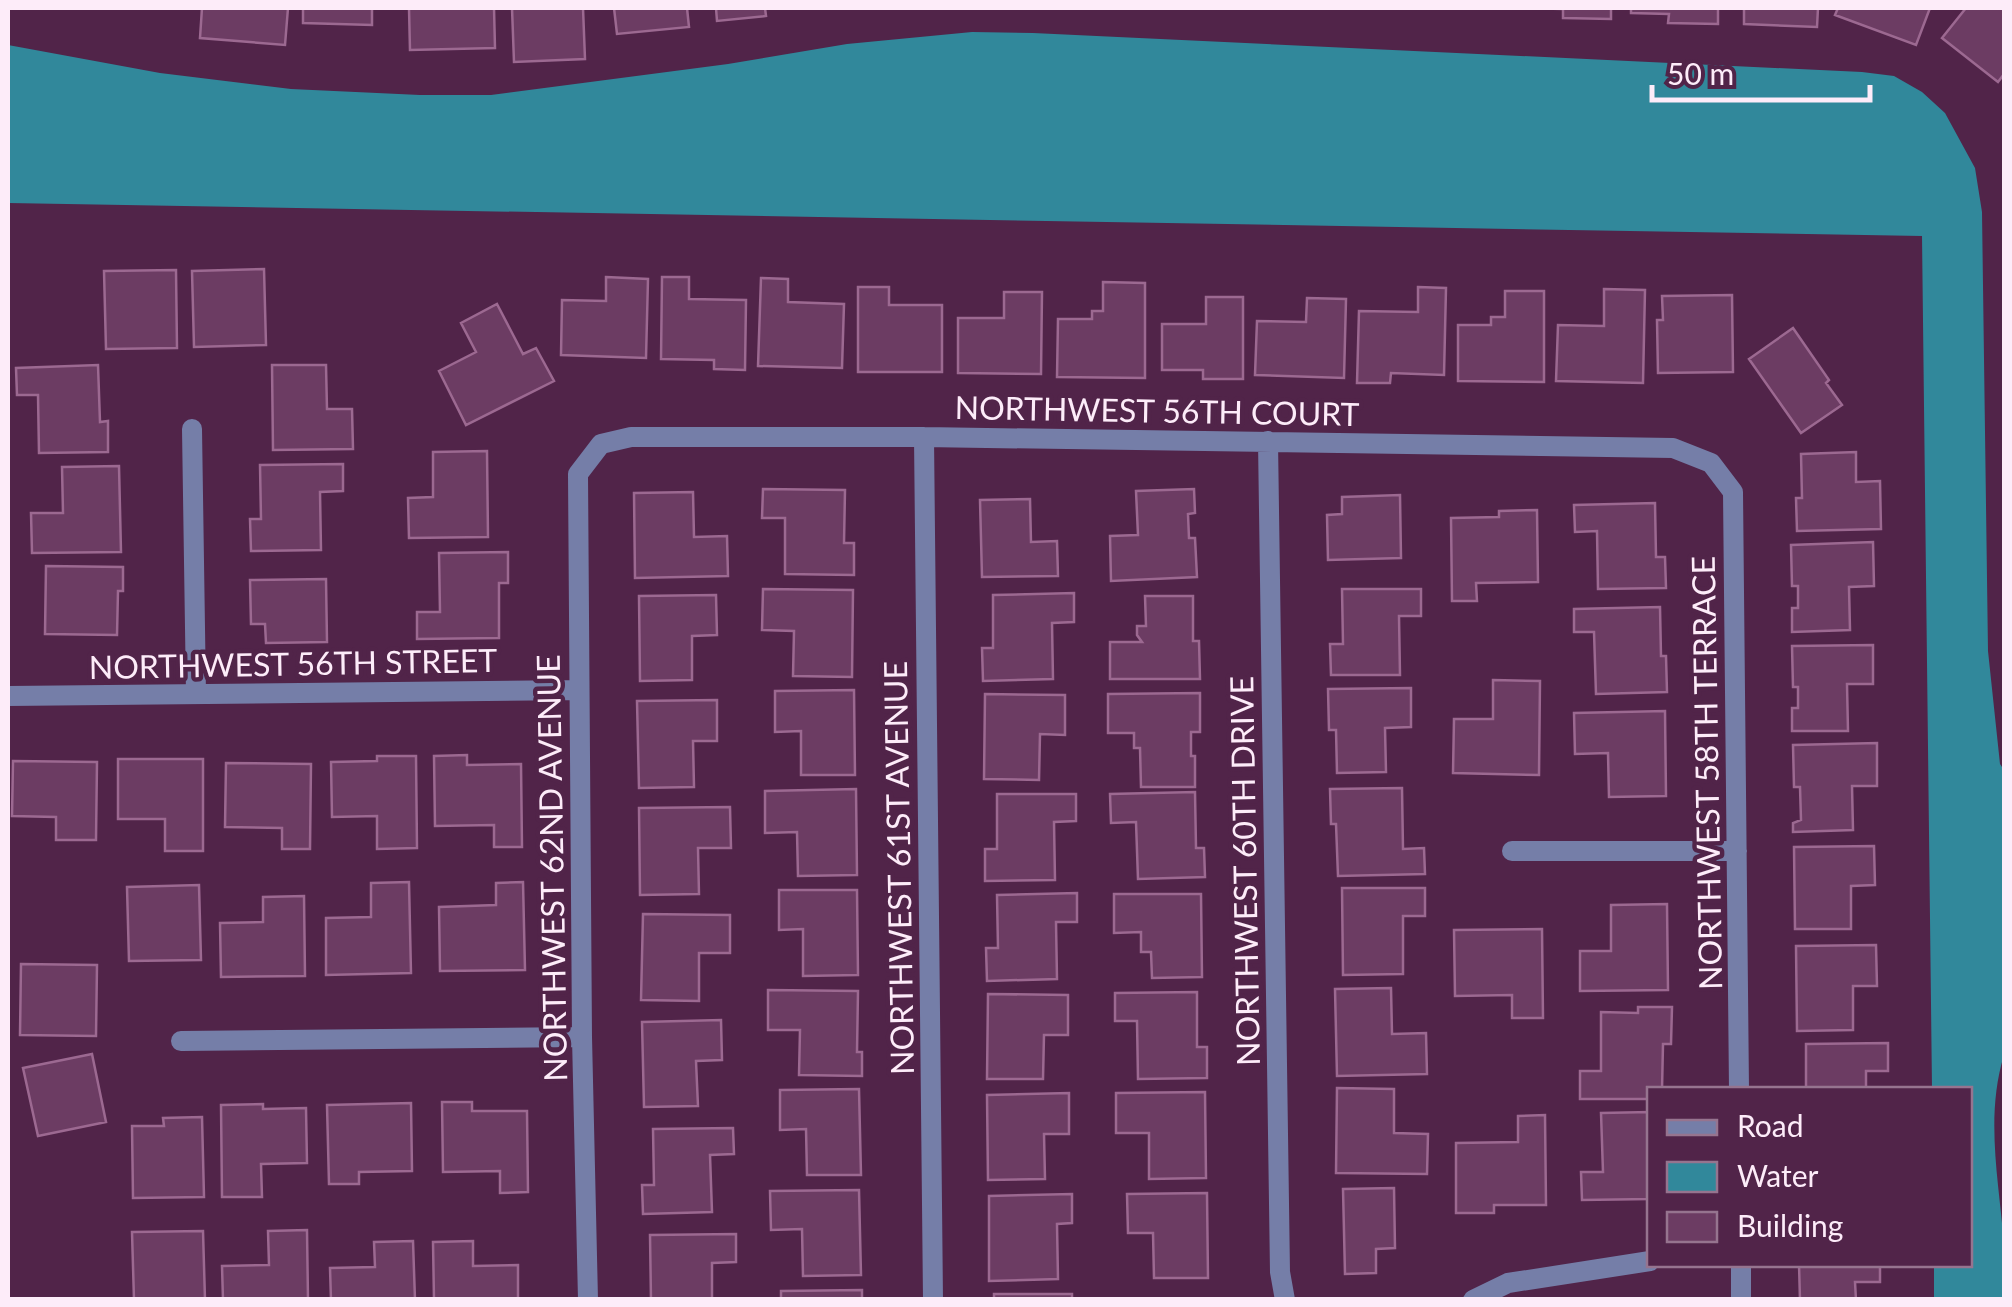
<svg xmlns="http://www.w3.org/2000/svg" width="2012" height="1307" font-family="Lato,sans-serif">
<style>
.water{fill:#31889b}
.building{fill:#6c3c63;stroke:#9c6991;stroke-width:2.5}
.lines{fill:none;stroke-linecap:round;stroke-linejoin:round}
.minor{stroke:#757ea8;stroke-width:20}
.labels{text-anchor:middle;dominant-baseline:central;stroke-width:9;stroke-linejoin:round;paint-order:stroke}
.street-label{font-size:32px;fill:#fdecf9;stroke:#512449}
</style>
<rect width="100%" height="100%" fill="#512449"/>
<path class="water" d="M972,32L1033,33L1862,72L1894,76L1922,92L1945,113L1975,168L1982,212L1988,651L2000,764L2004,770V1055C1985,1117 1999,1181 2004,1244C2006,1262 2005,1281 2004,1299H1934V1265L1970,1264V1090L1932,1089L1922,236L8,203V45L160,73L291,89L420,95H491L728,64L847,44Z"/>
<path class="building" d="M202,8H288L285,45L200,38Z
M303,8H372V25L303,23Z
M409,8H494L495,48L410,50Z
M512,8H583L585,59L514,62Z
M614,8H687L689,27L617,34Z
M716,8H765L766,16L717,21Z
M1524,8H1611V19L1563,18V9Z
M1631,8H1718V24L1668,23L1669,14L1631,13Z
M1744,8H1818L1817,27L1744,24Z
M1838,8H1930L1916,45L1835,15Z
M1966,8H2004V74L1998,82L1942,38Z
M264,269L266,345L194,347L192,271Z
M176,270L177,348L106,349L104,271Z
M606,277L648,279L646,358L561,355L562,300L606,301Z
M662,277H689V299L746,300L745,370L714,369V360L661,359Z
M761,278L788,279V302L844,304L842,368L758,366Z
M1103,282L1145,283V378L1057,377L1058,319H1092V311H1103Z
M858,287H889V305H942V372H858Z
M1418,287L1446,288L1444,375L1391,373L1390,383H1357L1359,311L1418,312Z
M1604,289L1645,290L1643,383L1556,381L1558,325L1604,326Z
M1505,291H1544V382L1458,381V325H1491V317H1505Z
M1004,292H1042L1041,374L958,373V318H1004Z
M1732,295L1733,372L1658,373L1657,320H1663L1662,296Z
M1206,297H1243V379H1203V370H1162V324H1206Z
M1307,298L1346,299L1344,378L1255,375L1257,321L1306,322Z
M497,304L523,354L536,348L554,381L466,425L439,371L476,352L461,323Z
M1793,328L1829,380L1826,383L1842,405L1801,433L1749,359Z
M98,365L100,422L108,421V452L39,453L38,395H17L16,368Z
M272,365H326L327,409H352L353,449L273,450Z
M487,451L488,537L409,538L408,498L433,497V452Z
M1856,452V482L1880,481L1881,529L1797,531L1796,498H1802L1801,454Z
M343,464V491L320,492L321,550L251,551L250,519H261L260,465Z
M119,466L121,552L32,553L31,513H63L62,467Z
M763,489L845,490L844,543H854V575L785,574V518H762Z
M1194,489L1195,513L1188,514L1189,538H1195L1197,577L1111,581L1110,536L1138,535L1136,491Z
M693,492L694,537L727,536L728,576L635,578L634,493Z
M1400,495L1401,558L1328,560L1327,515L1342,514V497Z
M1030,499L1031,542L1057,541L1058,576L982,577L980,500Z
M1655,503L1656,557H1665L1666,588L1598,589L1597,531L1575,532L1574,505Z
M1537,510L1538,582L1476,583L1477,601H1452L1451,518L1499,517V511Z
M1873,542L1874,586L1849,587L1850,630L1792,632V608H1798V586H1792L1791,545Z
M508,552V583H499V638L417,639V612H440L439,553Z
M46,566L123,567V591H118L117,635L45,634Z
M326,579L327,642L266,643L265,624H251L250,580Z
M763,589L853,590L852,677L793,676L794,631L762,630Z
M1342,589H1421V616H1399L1400,675H1331L1330,644H1343Z
M1074,593V622L1052,623L1053,679L983,681L982,648H993V595Z
M716,595L717,635L692,636V680L640,681L639,596Z
M1145,596H1193V641H1199L1200,679H1110V642H1142L1137,635V626H1146Z
M1660,607L1661,656H1666L1667,692L1596,694L1594,632H1574V609Z
M1873,645V684H1847L1848,731H1792V708H1798V687H1793L1792,646Z
M1493,680L1540,681L1539,775L1453,773L1454,719H1493Z
M1411,688V727L1385,728L1386,772L1337,773L1336,730H1329L1328,689Z
M854,690L855,775H801V731L775,732V691Z
M1200,693V732H1191V756H1195V787H1141L1140,748H1134V733H1108V694Z
M985,694L1065,695V735L1040,734L1039,780L984,779Z
M717,700V741H693L694,787L639,788L637,701Z
M1665,711L1666,796L1609,797L1608,753L1575,754L1574,713Z
M1877,743V786H1852L1853,830L1793,832V823L1801,820L1800,787H1794L1793,745Z
M467,755V765L521,764L522,847H494V825L435,826L434,756Z
M377,756H416L417,848L377,849V816L332,817L331,762L377,761Z
M118,759H203V851H165V819H118Z
M13,761L97,762L96,840H56V817L12,816Z
M226,763L311,764L310,849H282V828L225,827Z
M1402,788L1403,849L1424,848L1425,874L1338,876L1336,824H1331L1330,789Z
M856,789L857,875L798,876L797,832L765,833V791Z
M1195,792L1196,848H1204L1205,877L1138,879L1136,822L1111,823L1110,794Z
M997,794H1076V821L1054,822L1055,880L985,881V849H997Z
M730,807L731,848H698L699,894L640,895L639,808Z
M1874,846L1875,885L1851,886V929H1795L1794,847Z
M409,882L411,973L326,975V918L371,917V883Z
M523,882L525,970L440,971L439,907L496,905V883Z
M199,885L201,960L129,961L127,887Z
M1342,888H1425V916H1403V974L1343,975Z
M779,890H857L858,975L803,976V929L779,930Z
M1077,893V922H1056L1057,979L987,981L986,948H998L997,895Z
M1114,894H1201L1202,977L1152,978L1151,952H1141V932L1114,933Z
M304,896L305,976L221,977L220,923L263,922V897Z
M1667,904L1668,990L1580,991V951H1611V905Z
M643,914L730,915V953H699V1001L641,1000Z
M1542,929L1543,1018H1512V995L1455,996L1454,930Z
M1876,945L1877,986H1853V1030L1797,1031L1796,946Z
M21,964L97,965L96,1036L20,1035Z
M1391,988L1392,1034L1426,1033L1427,1074L1337,1076L1335,989Z
M768,990L858,991L857,1052H862V1076L799,1075L800,1030H768Z
M1197,992V1047H1207V1078L1138,1079L1137,1021H1115V993Z
M988,994L1068,995V1035H1044L1043,1079H987Z
M1638,1007H1672L1671,1044H1663L1662,1090H1650V1099H1580V1071H1601V1012L1638,1013Z
M721,1020L722,1060L696,1061L698,1106L644,1107L642,1022Z
M1888,1043V1071H1866V1090L1806,1089V1044Z
M92,1054L106,1122L38,1136L23,1068Z
M1337,1088L1394,1089V1133L1428,1134L1427,1174L1336,1173Z
M859,1089L861,1175H807L806,1129L780,1130V1090Z
M1205,1092L1206,1178L1149,1179V1133H1116V1093Z
M1069,1093V1134H1044L1045,1179L988,1180L987,1095Z
M442,1102H472V1111H527L528,1192L500,1193V1171L443,1172Z
M411,1103L412,1171L359,1172V1184H329L327,1105Z
M263,1104V1109L306,1108L307,1163L261,1164L262,1197H222L221,1105Z
M1650,1112V1199L1582,1200L1581,1172H1603L1601,1113Z
M1545,1115L1546,1205H1494V1213H1456V1143L1518,1142V1116Z
M202,1117L204,1197L133,1198L132,1126H164L163,1118Z
M733,1128L734,1154L710,1155L712,1212L643,1214L642,1185H654L653,1129Z
M1394,1188L1395,1248L1376,1249V1273L1345,1274L1343,1189Z
M859,1190L861,1275L803,1276L802,1229L771,1230L770,1191Z
M1207,1193L1208,1278H1154L1153,1233H1128L1127,1194Z
M1072,1194V1223L1057,1224L1058,1279L989,1281V1196Z
M307,1230L308,1300H223L222,1266L269,1265L268,1231Z
M203,1231L205,1300H134L132,1232Z
M736,1234V1262L712,1263V1300H651L650,1235Z
M413,1241L415,1300H331L330,1268L375,1267L374,1242Z
M473,1241V1266L518,1265V1300H434L433,1242Z
M1799,1264H1880V1282H1855L1856,1300H1800Z
M862,1290V1300H781V1291Z
M994,1294H1072V1300H994Z"/>
<g class="lines">
<path class="minor" d="M192,429L196,694
M924,437L933,1300
M1268,441L1280,1272L1285,1300
M8,696L578,690
M1512,851H1737
M181,1041L582,1037
M1741,1264V1300
M588,1300L582,1037L578,474L601,444L631,437H924L1673,448L1711,463L1733,492L1739,1090
M1473,1300L1508,1283L1650,1261"/>
</g>
<g class="labels">
<g class="street-label">
<text transform="translate(1157 410) rotate(1)">NORTHWEST 56TH COURT</text>
<text transform="translate(293 663) rotate(-1)">NORTHWEST 56TH STREET</text>
<text transform="translate(1706 773) rotate(-91)">NORTHWEST 58TH TERRACE</text>
<text transform="translate(551 868) rotate(-91)">NORTHWEST 62ND AVENUE</text>
<text transform="translate(898 868) rotate(-91)">NORTHWEST 61ST AVENUE</text>
<text transform="translate(1244 871) rotate(-91)">NORTHWEST 60TH DRIVE</text>
</g>
</g>
<rect width="2012" height="1307" fill="none" stroke="#fdecf9" stroke-width="20"/>
<rect x="1647" y="1087" width="325" height="180" fill="#512449" stroke="#96748f" stroke-width="2.5"/>
<rect x="1667" y="1120" width="50" height="15" fill="#757ea8" stroke="#96748f" stroke-width="2.5"/>
<text x="1737" y="1137" font-size="30" fill="#fdecf9">Road</text>
<rect x="1667" y="1162" width="50" height="30" fill="#31889b" stroke="#96748f" stroke-width="2.5"/>
<text x="1737" y="1187" font-size="30" fill="#fdecf9">Water</text>
<rect x="1667" y="1212" width="50" height="30" fill="#6c3c63" stroke="#96748f" stroke-width="2.5"/>
<text x="1737" y="1237" font-size="30" fill="#fdecf9">Building</text>
<path d="M1652 85v15h218v-15" fill="none" stroke="#fdecf9" stroke-width="5"/>
<text x="1667" y="85" font-size="30" fill="#fdecf9" stroke="#512449" stroke-width="8" paint-order="stroke">50 m</text>
</svg>
